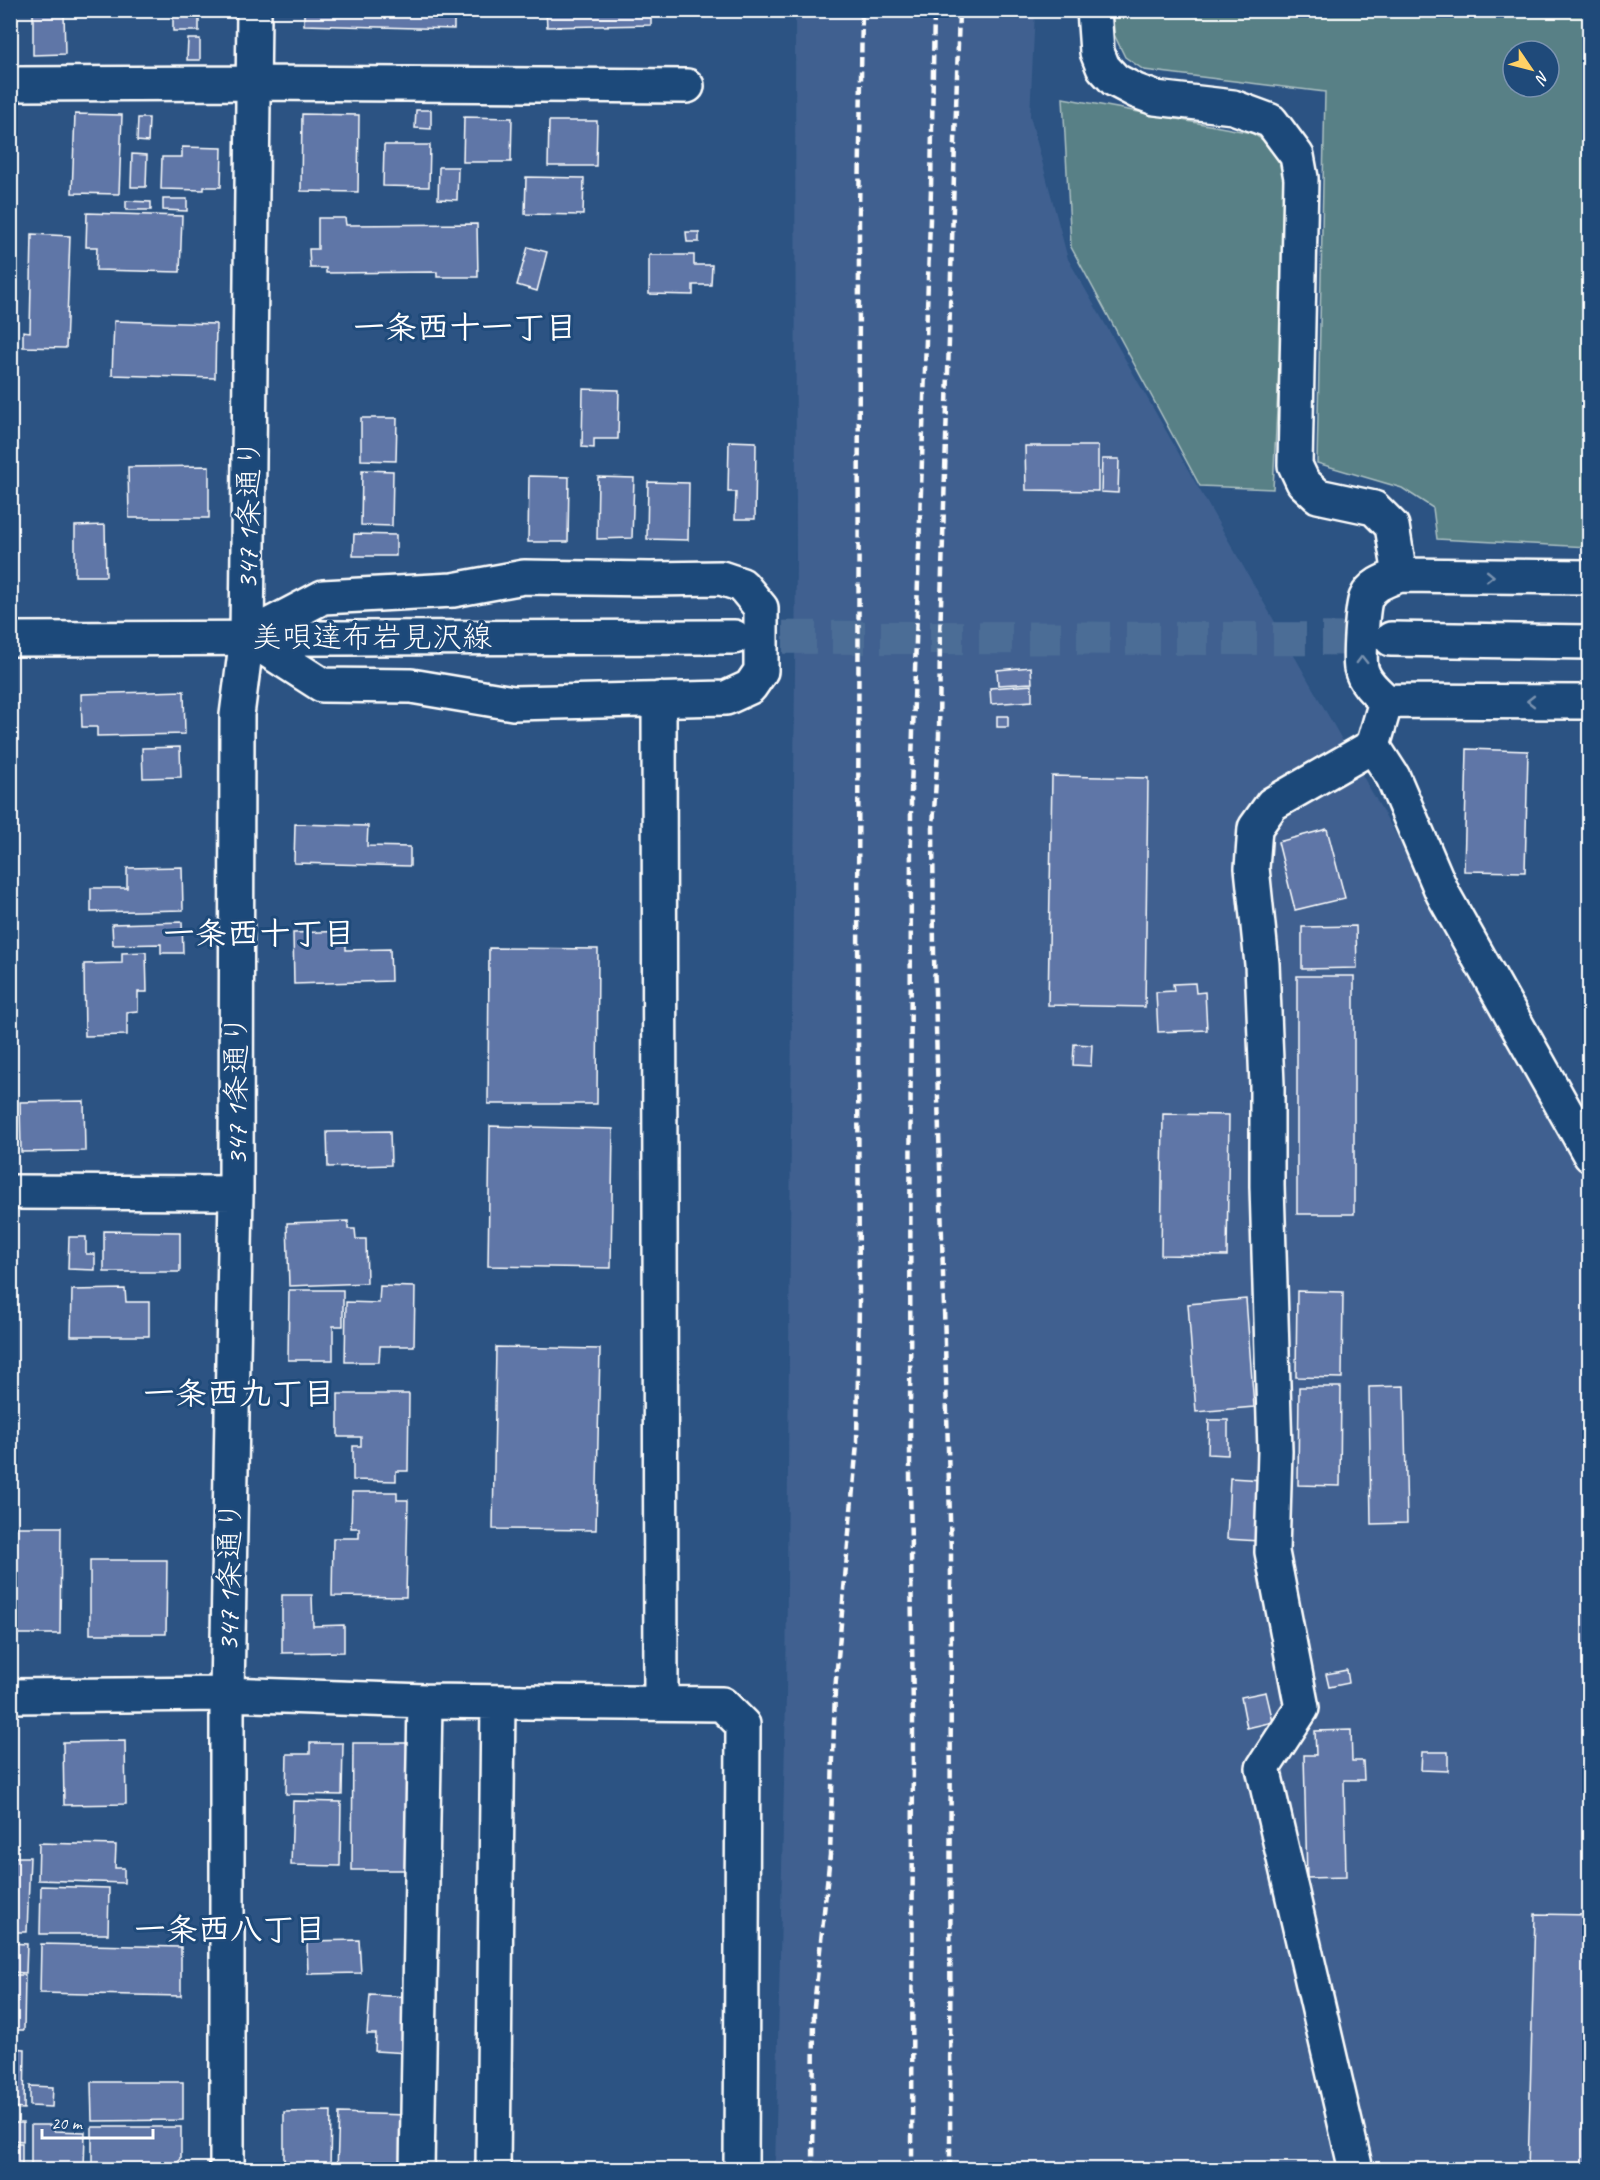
<svg xmlns="http://www.w3.org/2000/svg" width="1600" height="2180" font-family="Caveat,'Klee One',sans-serif">
<style>
.built{fill:#3f6190}
.green{fill:#588086;stroke:#acc0c2;stroke-width:1.5;fill-rule:evenodd}
.building{fill:#5f76a7;stroke:#fff;stroke-width:1.5}
.lines{fill:none;stroke-linecap:round;stroke-linejoin:round}
.major-tunnel{stroke:#4c6d96;stroke-width:33;stroke-dasharray:33 16;stroke-linecap:butt}
.minor-casing{stroke:#fff;stroke-width:38}
.major-casing{stroke:#fff;stroke-width:38}
.minor{stroke:#1f4a7a;stroke-width:33}
.major{stroke:#1f4a7a;stroke-width:33}
.rail{stroke:#fff;stroke-width:4.5;stroke-dasharray:9 4.5;stroke-linecap:butt}
.oneway{stroke:#7992af}
.labels{text-anchor:middle;dominant-baseline:central;stroke-width:6;stroke-linejoin:round;paint-order:stroke}
.street-label{font-size:30px;fill:#fff;stroke:#1f4a7a}
.neighbourhood-label{font-size:32px;font-weight:bold;fill:#fff;stroke:#1f4a7a}
</style>
<rect width="100%" height="100%" fill="#2c5383"/>
<filter id="ink" filterUnits="userSpaceOnUse"><feTurbulence type="fractalNoise" baseFrequency=".0167" numOctaves="2"/><feDisplacementMap in="SourceGraphic" scale="12" xChannelSelector="R" yChannelSelector="G"/><feConvolveMatrix kernelMatrix="1 2 1 2 8 2 1 2 1" color-interpolation-filters="sRGB"/></filter>
<g filter="url(#ink)">
<path class="built" d="M795,11H1035L1030,116L1068,259L1589,1173V2169L775,2170L786,1697L796,557Z"/>
<path class="green" d="M1109,10L1589,11V547L1437,539L1433,508L1402,488L1317,463L1325,92L1144,70L1125,57L1109,24ZM1513,51H1549V87H1513Z
M1063,98L1252,133L1277,149L1288,190L1273,489L1200,486L1071,247Z"/>
<path class="building" d="M173,10H199V31H173Z
M304,10H454V29L304,25Z
M546,10H651V25L547,27Z
M33,13H64L65,54L33,55Z
M188,39H200V60H187Z
M416,110H431V129L415,128Z
M75,114L122,115L119,194L72,193Z
M302,114L359,115L358,192L301,191Z
M464,117L512,118L511,162H463Z
M138,118H149L148,142L137,141Z
M549,121H597L596,166H548Z
M10,133H15L13,191H10Z
M384,145H430L429,187L383,186Z
M182,147L222,148L221,187H204V190L161,189L162,157H182Z
M132,154L147,155L146,187H131Z
M439,167H458L457,200L438,199Z
M526,177L584,178L583,215L525,214Z
M163,199H187V211L163,210Z
M126,201L151,202V210H126Z
M87,213L182,216L180,272L96,270L97,247H86Z
M318,218H345L346,225L477,224L478,277H437V272L326,273V268H310L309,249H318Z
M686,232H699V242H687Z
M32,234L70,236L66,348L23,347V331L30,332Z
M528,247L547,252L537,291L517,285Z
M649,255H694V265H712L711,285H693V295L649,294Z
M114,321L216,324L215,378L112,375Z
M583,389L619,390L618,439H594V448L582,447Z
M361,418H397L396,461L361,460Z
M729,441L756,442L755,519H735L736,492H728Z
M1025,446H1098V491L1026,490Z
M1102,459H1119L1118,493L1101,492Z
M209,466V518H129L128,467Z
M362,470L393,471L392,526L361,525Z
M529,476L569,477L568,542H528Z
M598,477L634,478L632,538L597,539Z
M648,482L689,483L688,540L647,539Z
M105,525L106,576H75V526Z
M354,534L396,535V556H353Z
M1031,667L1032,683L998,685L997,670Z
M1032,685V701L991,704L990,688Z
M184,691L185,734L97,736V727H82L81,694Z
M10,696H13L14,751H10Z
M997,716H1008V727H997Z
M180,747L181,777L143,778L142,748Z
M1467,749L1528,751L1525,872L1464,871Z
M1052,776L1148,778L1145,1007L1048,1005Z
M295,824L368,826L367,846L410,847V866L294,863Z
M1327,829L1345,898L1295,910L1278,842Z
M182,867L183,910L91,912V888H127V868Z
M182,922L183,953H161V944L113,945L112,924Z
M1356,926L1357,968L1302,969V927Z
M346,931V950L390,949L391,981L294,984L293,933Z
M489,948L598,949L597,1104H488Z
M146,952L147,992H138V1011L127,1012V1035L85,1036L84,964L122,963V953Z
M1297,976H1354V1214H1297Z
M1195,983L1196,993L1205,992L1207,1030L1158,1032L1156,992L1174,991L1173,984Z
M1074,1044L1092,1045L1091,1066L1073,1065Z
M84,1101L85,1151L21,1152L20,1102Z
M1163,1114L1229,1115L1227,1256L1161,1255Z
M490,1126L613,1129L611,1268L488,1266Z
M390,1131L391,1165L328,1167L327,1132Z
M348,1221V1229H355L356,1239H366L367,1283L289,1286L287,1223Z
M104,1231L180,1232V1272H104Z
M69,1237H86V1254H95V1270L68,1269Z
M380,1286L415,1287L414,1346H380L379,1362H345L346,1302L379,1303Z
M125,1289L126,1302H149V1336H71L72,1290Z
M289,1290H343V1326H333V1360H288Z
M1297,1291L1343,1292L1342,1378L1296,1377Z
M1246,1299L1254,1407L1196,1412L1188,1304Z
M496,1347L600,1349L596,1530L493,1529Z
M1404,1386L1407,1523L1371,1524L1369,1387Z
M1299,1387H1341L1340,1486L1298,1485Z
M338,1394H409L408,1471H396V1481L353,1480V1446H361V1437H338Z
M1209,1420H1228V1455L1208,1454Z
M1230,1478L1263,1480L1259,1541L1227,1539Z
M352,1492H397V1500H408L406,1597L332,1596L333,1538H359V1528H351Z
M15,1527H61L60,1634H14Z
M90,1560H167L166,1634H90Z
M282,1595H312L313,1626L344,1625V1652L282,1653Z
M1347,1670L1349,1683L1329,1687L1326,1674Z
M1266,1692L1273,1722L1247,1728L1241,1697Z
M1351,1730L1352,1761H1363L1364,1780H1344L1346,1877L1307,1878L1304,1755H1316L1315,1731Z
M125,1741L126,1804L64,1805L63,1742Z
M310,1743H343L342,1795L286,1794L287,1754H310Z
M353,1743H413L412,1870H352Z
M1422,1752H1448V1771L1421,1770Z
M293,1801L341,1802L340,1866L291,1865Z
M39,1843L116,1845L115,1868H124V1883L38,1880Z
M10,1857H30L27,1932H10Z
M41,1886L109,1888L108,1934H40Z
M1535,1914L1590,1915V2170H1528Z
M359,1940L361,1973L308,1974L307,1941Z
M10,1943L27,1944L26,1973L10,1972Z
M41,1944L181,1947V1996L40,1993Z
M10,1975H25L24,2030H10Z
M370,1995L412,1997L408,2053L375,2051L376,2034H367Z
M10,2048L25,2049L24,2109L10,2108Z
M91,2082H183V2120L92,2121Z
M30,2086L53,2087L52,2107L30,2106Z
M331,2111L330,2170H305V2164H284V2112Z
M339,2113L408,2115L407,2170H337Z
M12,2123H23V2141L11,2140Z
M31,2125H54V2131L85,2132L84,2170H31Z
M92,2127H181V2159L170,2170H92Z
M10,2143H22V2170H10Z"/>
<g class="lines">
<path class="major-tunnel" d="M734,637L1389,639"/>
<g class="minor-casing">
<path id="minor" d="M1094,10L1097,52L1103,67L1115,80L1136,91L1155,98L1233,107L1271,121L1297,156L1301,178L1295,465L1303,482L1318,496L1374,508L1392,526L1400,575
M10,84L254,83L687,86
M524,577L650,579L721,578L742,585L761,608V671L750,687L726,698L513,703L411,686L322,685L247,637L323,597L453,590Z
M1590,577L1400,575C1387,580 1372,584 1366,598C1362,607 1359,658 1361,668C1364,682 1376,692 1386,701L1590,702
M659,699L661,1702
M1386,701L1373,746L1393,777L1443,894L1590,1155
M10,1192L236,1193
M10,1696L227,1694L425,1701L722,1704L743,1725L741,2170
M227,2170V1694L236,1193L237,715L247,637L254,10
M417,2170L425,1701
M493,2170L498,1702
M1356,2170L1263,1768L1302,1708L1272,1552L1275,1451L1267,1186V1085L1262,964L1252,868L1255,828L1272,804L1373,746"/>
</g>
<g class="major-casing">
<path id="major" d="M10,639L734,637
M1391,639L1590,642"/>
</g>
<use href="#minor" class="minor"/>
<use href="#major" class="major"/>
<path class="rail" d="M813,2170L814,2007L830,1855L835,1691L857,1443L859,1302L858,1038L859,213L862,10
M912,2170L913,1717L910,1472L911,791L931,189L934,10
M950,2170L951,1554L934,957L933,826L939,736L940,637L959,10"/>
</g>
<defs><path id="oneway-chevron" d="M-2-3.5L2.5 0L-2 3.5" fill="none" stroke-width="1.6" stroke-linecap="round" stroke-linejoin="round" transform="scale(1.5)"/></defs>
<g class="oneway">
<use href="#oneway-chevron" transform="translate(1490 576) rotate(1)"/>
<use href="#oneway-chevron" transform="translate(1362 660) rotate(-91)"/>
<use href="#oneway-chevron" transform="translate(1531 701) rotate(-180)"/>
</g>
</g>
<g class="labels">
<g class="street-label">
<text transform="translate(248 514) rotate(-89)">347 1条通り</text>
<text x="372" y="637">美唄達布岩見沢線</text>
<text transform="translate(236 1090) rotate(-90)">347 1条通り</text>
<text transform="translate(229 1576) rotate(-89)">347 1条通り</text>
</g>
<g class="neighbourhood-label">
<text x="465" y="327">一条西十一丁目</text>
<text x="259" y="933">一条西十丁目</text>
<text x="239" y="1393">一条西九丁目</text>
<text x="230" y="1929">一条西八丁目</text>
</g>
</g>
<rect width="1600" height="2180" fill="none" stroke="#1f4a7a" stroke-width="36"/>
<rect x="18" y="18" width="1564" height="2144" fill="none" stroke="#fff" stroke-width="2" filter="url(#ink)"/>
<g transform="translate(1531 69) rotate(125)"><circle r="28" fill="#1f4a7a" stroke="#7992af" stroke-width="1.5"/>
<path d="M0-4.5L10 22L0 15L-10 22Z" fill="#ffd166"/>
<text y="-9" font-size="16" font-weight="bold" text-anchor="middle" fill="#ffffff">N</text>
</g>
<path d="M42 2129v9h111v-9" fill="none" stroke="#ffffff" stroke-width="3"/>
<text x="51" y="2129" font-size="18" fill="#ffffff" stroke="#1f4a7a" stroke-width="4.5" paint-order="stroke">20 m</text>
</svg>
